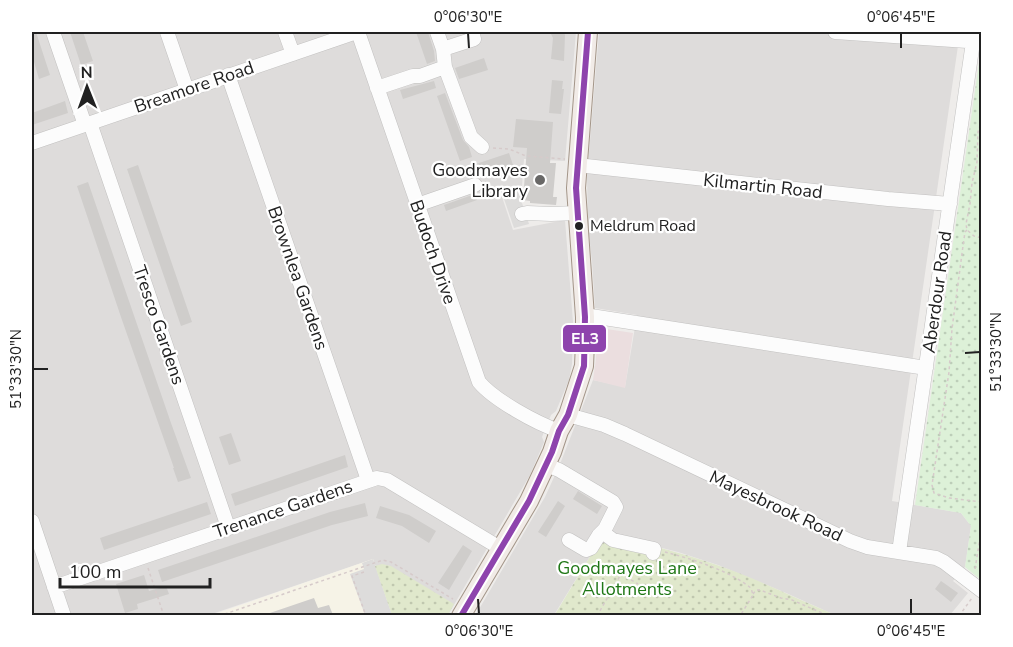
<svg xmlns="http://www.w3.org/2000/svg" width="1013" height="647" font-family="'Nunito Sans',sans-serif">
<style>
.residential{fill:#dedcdb}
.commercial{fill:#ebdedf}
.education{fill:#f6f3e7}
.religious{fill:#dddcdb}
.grass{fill:url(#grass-dots)}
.park{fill:url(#park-dots)}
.building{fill:#cfcdcb}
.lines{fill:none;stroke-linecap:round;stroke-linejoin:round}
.minor-casing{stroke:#c2c1c0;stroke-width:15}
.major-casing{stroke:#a39588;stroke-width:20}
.path{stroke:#d6caca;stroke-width:1.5;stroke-dasharray:3 3;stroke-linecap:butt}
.minor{stroke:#fcfcfc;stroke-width:14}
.major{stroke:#f1ebe7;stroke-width:18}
.bus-1-casing{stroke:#fff;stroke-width:10}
.bus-1{stroke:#8e44ad;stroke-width:6}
.ticks{fill:none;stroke:#212121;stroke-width:2}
.poi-dot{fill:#696867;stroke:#fff;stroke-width:2}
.bus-dot{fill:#212121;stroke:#fff;stroke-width:2}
.labels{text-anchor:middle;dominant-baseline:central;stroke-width:4.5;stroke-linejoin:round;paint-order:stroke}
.bus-label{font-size:16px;fill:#212121;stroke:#fff;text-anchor:start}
.street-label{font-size:18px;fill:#212121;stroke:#fff}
.poi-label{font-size:18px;fill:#212121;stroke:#fff;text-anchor:end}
.park-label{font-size:18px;fill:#1f7716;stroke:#fff}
.line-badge{stroke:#fff;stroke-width:2}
.badge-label{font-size:16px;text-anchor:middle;font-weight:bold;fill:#fff}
.neatline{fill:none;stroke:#212121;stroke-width:2}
.ticks-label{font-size:15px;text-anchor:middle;fill:#212121}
</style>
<defs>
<pattern id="grass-dots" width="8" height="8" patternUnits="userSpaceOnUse" patternTransform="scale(1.5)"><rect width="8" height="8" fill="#e0e8cc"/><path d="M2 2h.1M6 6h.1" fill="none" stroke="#c0c7af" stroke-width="1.8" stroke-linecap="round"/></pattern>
<pattern id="park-dots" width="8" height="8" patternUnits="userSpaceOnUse" patternTransform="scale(1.5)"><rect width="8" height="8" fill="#ddf1d8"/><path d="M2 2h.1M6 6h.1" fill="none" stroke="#bdceb9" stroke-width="1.8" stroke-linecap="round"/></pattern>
</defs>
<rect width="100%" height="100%" fill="#eeecea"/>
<path class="residential" d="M32,32H576L565,161L524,159L522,186L501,194L513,230L565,220L573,322L572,364L569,380L556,411L551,415L542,437L544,442L530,475L448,615H392L373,559L209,615H32Z
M599,32H981V34L960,32L892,501L961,513L971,526L965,567L953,581L968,593L950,615H835L786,593L718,565L678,552L615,536L600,540L554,615L475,616L545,497L560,464L593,380L625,387L637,315L595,308L592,261L588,227L587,177Z"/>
<path class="commercial" d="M600,328L633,333L625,388L593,380L596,359L597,329Z"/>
<path class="education" d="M373,559L392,615L209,616Z"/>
<path class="religious" d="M518,191L529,224L514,228L503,196Z
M373,559L392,615H365L350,574L364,569L362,563Z"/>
<path class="grass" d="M615,536C649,545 683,553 717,565C757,579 796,598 835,615L554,616L600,540Z
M382,564L391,566L454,604L448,615H392L375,566Z"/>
<path class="park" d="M981,61V580L965,567L971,526L961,513L915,505L979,63Z"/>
<path class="building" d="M32,32H36L50,75L39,79L32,55Z
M70,32H83L93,61L81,65Z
M416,32H428L434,51L435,61L427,64Z
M550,32H564L565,35L564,61L551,59L553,38Z
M484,58L488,70L459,79L455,68Z
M552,80L563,81L562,89H564L561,114L549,113Z
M434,81L436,88L403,99L400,90Z
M445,93L463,140L469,147L472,157L460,161L437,96Z
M65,101L68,113L32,125V113Z
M516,119L553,122L550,163H556L553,197H557L556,205L530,203V201L523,200L527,148L513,147Z
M509,153L513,165L480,176L476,164Z
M138,165L192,322L181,326L127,169Z
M88,182L171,423L191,478L178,482L173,468H174L122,320L77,186Z
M475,194L477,200L446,211L444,205Z
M231,433L241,461L229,465L219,437Z
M345,455L348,467L235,506L231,494Z
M578,491L602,506L597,514L573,499Z
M558,501L565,506L546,537L538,532Z
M207,502L211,514L104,550L100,538Z
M365,503L368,516L332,525L162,582L158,570L330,512Z
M380,506L409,515L436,531L429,543L402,526L376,518Z
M463,545L472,551L449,590L438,583Z
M144,575L149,591L166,586L169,594L137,604L138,609L125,613L116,584Z
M941,581L958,593L951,602L935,589Z
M314,598L318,608L329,605L333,615H268L267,614Z"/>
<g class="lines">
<g class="minor-casing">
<path id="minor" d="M53,32L85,125
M167,32L187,90
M285,32L293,54
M358,32L479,382C494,400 536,423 559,431
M437,32L443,49L445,67L471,137L482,147
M835,32L982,42
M443,49L474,39L472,32
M228,75L368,480
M377,88L413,76H420L445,67
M90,123L228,527
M32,143L357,32
M577,165L888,199L950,204
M417,205L475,185
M522,214L527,213L551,214L577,213
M585,317L591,316L926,368
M568,415L604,425L625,434L850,541L867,547L936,558L944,562L982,591
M546,465L559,470L613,502L616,507L605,529V534L613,540L654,549L653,553
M32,521L64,616
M569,540L586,550L591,548L599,535L605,529
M899,552L973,42V32
M54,587L377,478L387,480L500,548"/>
</g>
<g class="major-casing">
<path id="major" d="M461,616L529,501L552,452L559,431L568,415L584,366L585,342V317L576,188L588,32"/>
</g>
<path class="path" d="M982,119L978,132L977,162L972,183L970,204L966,224L967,230L974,236L982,238
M493,148L509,149L526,156L565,159
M967,230L965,232L963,246L952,329L949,372L932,485L934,493L949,498L982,502
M665,552C692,559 728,570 751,588L753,595L740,616
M148,568L164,616
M975,569L982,526
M364,572L352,576L366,616
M753,594L756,590H760L781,598L792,600L829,616
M219,616L383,560L391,562L453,599
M597,616L621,574L638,584
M959,616L972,598"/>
<use href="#minor" class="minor"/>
<use href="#major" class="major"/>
<g class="bus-1-casing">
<path id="bus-1" d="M461,616L529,501L552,452L559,431L568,415L584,366L585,317L576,188L588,32"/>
</g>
<use href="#bus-1" class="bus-1"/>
</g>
<path class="ticks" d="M468,33L469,48M901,33V48M965,353L980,352M33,369H48M478,599L479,614M911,599V614"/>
<circle class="poi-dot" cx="540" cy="180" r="6"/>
<circle class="bus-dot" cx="579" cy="226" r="5"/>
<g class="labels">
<g class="bus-label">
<text x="590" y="226">Meldrum Road</text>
</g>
<g class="street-label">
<text transform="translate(194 87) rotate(-19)">Breamore Road</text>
<text transform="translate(763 186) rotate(6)">Kilmartin Road</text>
<text transform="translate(433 252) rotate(71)">Budoch Drive</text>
<text transform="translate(298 278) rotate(71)">Brownlea Gardens</text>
<text transform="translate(937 292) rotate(-82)">Aberdour Road</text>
<text transform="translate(159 325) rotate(71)">Tresco Gardens</text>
<text transform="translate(776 506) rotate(25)">Mayesbrook Road</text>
<text transform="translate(283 509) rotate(-19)">Trenance Gardens</text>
</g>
<g class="poi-label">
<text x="528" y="170">Goodmayes<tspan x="528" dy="21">Library</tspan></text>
</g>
<g class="park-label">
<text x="627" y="568">Goodmayes Lane<tspan x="627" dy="21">Allotments</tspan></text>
</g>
</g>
<rect class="line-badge" x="562" y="324" width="45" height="29" rx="6" fill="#8e44ad"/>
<g class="badge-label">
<text x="585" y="344">EL3</text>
</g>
<rect width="1013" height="647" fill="none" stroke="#ffffff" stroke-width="66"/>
<g transform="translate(87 87) rotate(359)" stroke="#ffffff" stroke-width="4.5" paint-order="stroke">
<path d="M0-4.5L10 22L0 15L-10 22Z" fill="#212121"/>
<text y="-9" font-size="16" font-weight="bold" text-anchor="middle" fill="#212121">N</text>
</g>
<path d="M60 578v9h150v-9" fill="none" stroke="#212121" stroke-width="3"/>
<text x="69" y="578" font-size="18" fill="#212121" stroke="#ffffff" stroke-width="4.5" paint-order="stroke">100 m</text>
<rect x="33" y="33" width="947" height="581" class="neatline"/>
<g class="ticks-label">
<text x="468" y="22">0°06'30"E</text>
<text x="901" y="22">0°06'45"E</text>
<text transform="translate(996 352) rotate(-90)" y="5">51°33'30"N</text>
<text transform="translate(16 369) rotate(-90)" y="5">51°33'30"N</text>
<text x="479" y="636">0°06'30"E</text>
<text x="911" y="636">0°06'45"E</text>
</g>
</svg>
